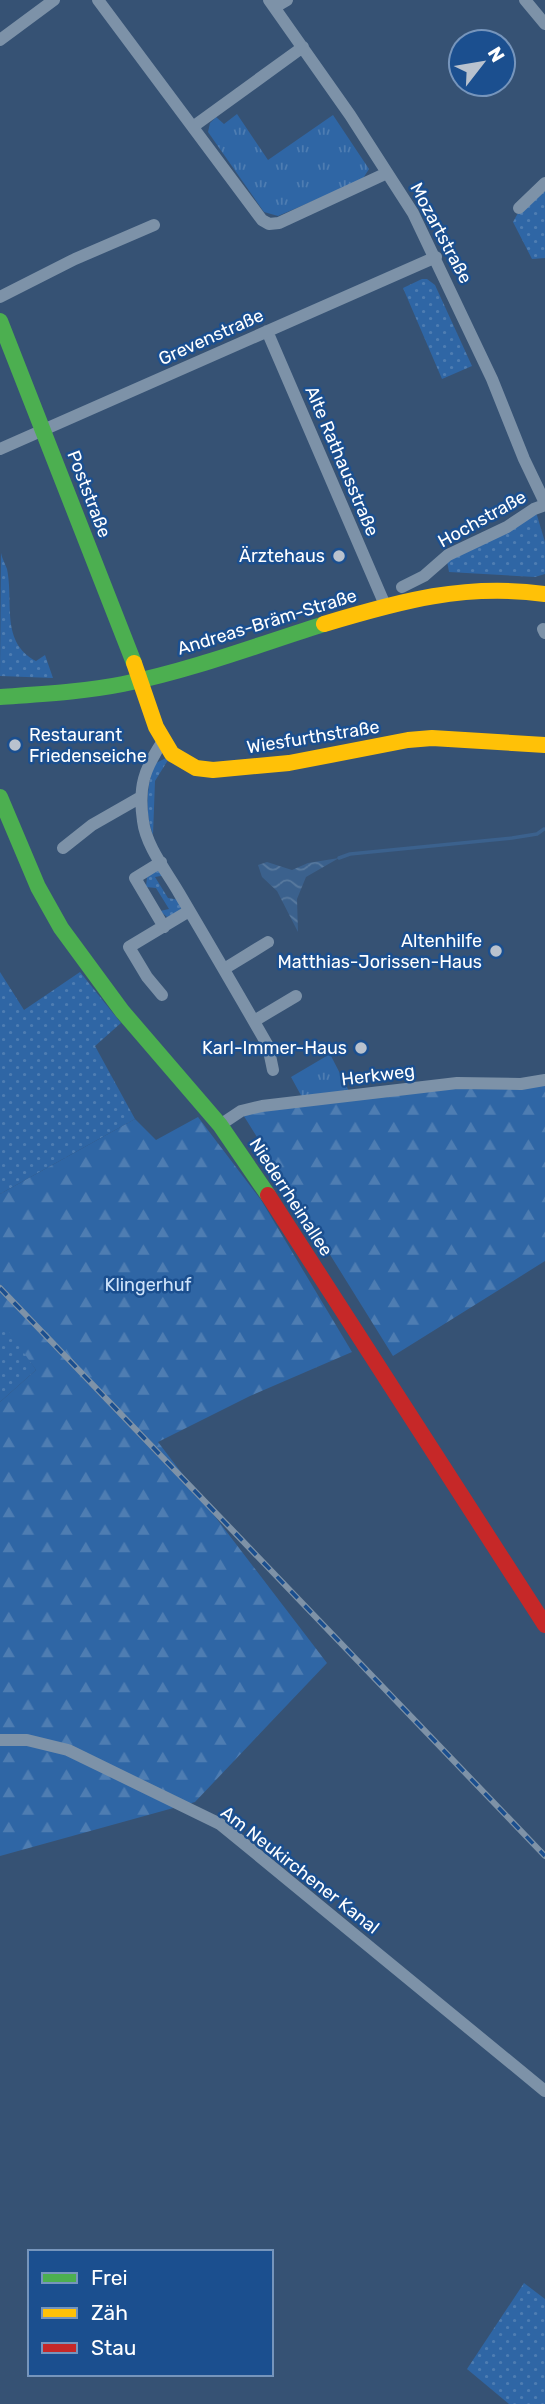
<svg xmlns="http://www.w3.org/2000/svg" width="545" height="2404" font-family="Rubik,sans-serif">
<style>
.grass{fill:url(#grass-dots)}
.forest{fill:url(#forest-firs)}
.park{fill:url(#park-tufts)}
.water{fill:url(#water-waves)}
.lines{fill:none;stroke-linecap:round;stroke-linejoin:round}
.stream{stroke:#3b618d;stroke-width:3.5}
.street{stroke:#7d92a8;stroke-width:12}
.fast{stroke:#4caf50;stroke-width:16}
.slow{stroke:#ffc107;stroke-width:16}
.jam{stroke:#c62828;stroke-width:16}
.rail-casing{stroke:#7e92a7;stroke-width:6}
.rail{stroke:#1b4f8f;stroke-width:3.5;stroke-dasharray:10;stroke-linecap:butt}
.poi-dot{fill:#b9c2ce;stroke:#1b4f8f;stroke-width:2.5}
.labels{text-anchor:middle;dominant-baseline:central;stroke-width:5;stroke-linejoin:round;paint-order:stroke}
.street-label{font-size:18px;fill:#fff;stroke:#1b4f8f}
.poi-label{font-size:18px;fill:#fff;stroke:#1b4f8f;text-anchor:end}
.park-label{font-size:18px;fill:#cfe3fa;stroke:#1b4f8f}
</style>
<defs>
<pattern id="grass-dots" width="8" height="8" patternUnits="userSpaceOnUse" patternTransform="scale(1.75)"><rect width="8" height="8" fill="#2f66a5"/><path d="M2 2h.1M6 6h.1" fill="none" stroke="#4e7db2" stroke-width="1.8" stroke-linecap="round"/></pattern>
<pattern id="forest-firs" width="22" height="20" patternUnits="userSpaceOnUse" patternTransform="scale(1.75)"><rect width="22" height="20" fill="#2f66a5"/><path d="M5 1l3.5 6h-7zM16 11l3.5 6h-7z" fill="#4e7db2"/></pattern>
<pattern id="park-tufts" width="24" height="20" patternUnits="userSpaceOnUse" patternTransform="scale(1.75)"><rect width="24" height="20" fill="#2f66a5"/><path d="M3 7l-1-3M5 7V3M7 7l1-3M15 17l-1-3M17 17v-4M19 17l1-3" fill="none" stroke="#4e7db2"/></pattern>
<pattern id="water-waves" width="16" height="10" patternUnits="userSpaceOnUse" patternTransform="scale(1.75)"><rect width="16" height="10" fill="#3b618d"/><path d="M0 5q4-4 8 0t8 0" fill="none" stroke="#58799e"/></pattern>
</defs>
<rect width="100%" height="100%" fill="#365274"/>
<path class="grass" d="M545,191V258L532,259L513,222L518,213Z
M422,279H427L435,285L472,366L442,379L403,288Z
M536,512L545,542V574L535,577L449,572L447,561Z
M1,553C2,558 5,564 7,569C14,603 0,642 36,661L45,655L53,678L0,676Z
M166,758L168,760L155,781L153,835C144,811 147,787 154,764Z
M156,870L162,871L166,875L155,877L168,898L180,900L181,909L173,916L167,917L160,911L169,909L156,888L146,887L147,877Z
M0,972L24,1010L80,972L121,1023L95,1046L135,1119L0,1194Z
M0,1315L36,1370L0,1402Z
M524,2283L545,2299V2404H509L467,2369Z"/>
<path class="forest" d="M545,1085V1261L393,1356L242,1113L458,1087Z
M198,1117L261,1200L352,1352L250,1396L158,1442L327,1663L195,1802L0,1856V1402L36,1370L0,1319V1194L135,1119L156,1140Z"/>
<path class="park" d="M237,114L268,160L333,115L369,169L362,180L278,216L264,212L208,132L210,123L216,117L224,124Z
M330,1054L349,1091L303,1099L291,1077Z"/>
<path class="water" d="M339,858L306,877L297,899L298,932L277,891L262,877L258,865L267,862L292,870L308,863Z"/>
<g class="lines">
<path class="stream" d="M339,858L350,854L512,838L537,834L544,829"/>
<path class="street" d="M98,0L262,220L269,224L279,223L387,173
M269,0L350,115L413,213L492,379L524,459L545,503
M525,0L545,24
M275,7L287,0
M0,40L54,0
M194,126L303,47
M519,208L545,183
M0,297L75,259L154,225
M267,331L385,605
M0,449L436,257
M402,587L424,576L448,555L507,527L534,509L545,505
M543,629L545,633
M163,741C144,769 138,787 143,821C146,846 167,872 179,893C209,944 239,995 268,1046L273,1070
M63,848L92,825L141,797
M161,862L135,878L164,927
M224,969L268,942
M162,995L147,977L129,947L189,911
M254,1021L296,996
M220,1125L241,1111L262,1106L457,1083L521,1084L545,1080
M0,1740H27L68,1750L220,1824L545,2091"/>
<path class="fast" d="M0,321L134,663
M0,697C41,694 83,692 123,684C192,670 258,645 324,624
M0,797L38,887L61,928L122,1011L220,1125L268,1195"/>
<path class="slow" d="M324,624C400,601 465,583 545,594
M134,663L156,727L172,754L196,768L213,770L289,763L408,740L432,738L545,745"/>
<path class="jam" d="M268,1195L545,1625"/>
<g class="rail-casing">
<path id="rail" d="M0,1288L545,1856"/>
</g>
<use href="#rail" class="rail"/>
</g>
<g class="poi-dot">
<circle cx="339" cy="556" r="7"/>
<circle cx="15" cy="745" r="7"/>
<circle cx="496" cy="951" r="7"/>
<circle cx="361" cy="1048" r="7"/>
</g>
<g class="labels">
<g class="street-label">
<text transform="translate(441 233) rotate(62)">Mozartstraße</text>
<text transform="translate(211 337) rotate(-24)">Grevenstraße</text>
<text transform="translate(342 461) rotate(67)">Alte Rathausstraße</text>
<text transform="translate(89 494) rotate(69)">Poststraße</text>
<text transform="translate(482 519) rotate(-29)">Hochstraße</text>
<text transform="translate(267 622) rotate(-17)">Andreas-Bräm-Straße</text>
<text transform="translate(313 737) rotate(-9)">Wiesfurthstraße</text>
<text transform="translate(378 1075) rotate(-7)">Herkweg</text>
<text transform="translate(291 1197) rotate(57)">Niederrheinallee</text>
<text transform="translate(300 1870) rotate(38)">Am Neukirchener Kanal</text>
</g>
<g class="poi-label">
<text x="325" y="556">Ärztehaus</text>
<text x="29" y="735" text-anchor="start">Restaurant<tspan x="29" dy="21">Friedenseiche</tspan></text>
<text x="482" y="941">Altenhilfe<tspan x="482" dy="21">Matthias-Jorissen-Haus</tspan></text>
<text x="347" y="1048">Karl-Immer-Haus</text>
</g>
<g class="park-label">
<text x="148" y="1285">Klingerhuf</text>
</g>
</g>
<rect x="28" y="2250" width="245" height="126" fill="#1b4f8f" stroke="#7695bc" stroke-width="2"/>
<rect x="42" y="2273" width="35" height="10" fill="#4caf50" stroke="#7695bc" stroke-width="2"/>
<text x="91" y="2285" font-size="21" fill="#ffffff">Frei</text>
<rect x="42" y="2308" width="35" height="10" fill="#ffc107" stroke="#7695bc" stroke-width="2"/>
<text x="91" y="2320" font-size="21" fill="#ffffff">Zäh</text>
<rect x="42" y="2343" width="35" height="10" fill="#c62828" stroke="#7695bc" stroke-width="2"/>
<text x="91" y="2355" font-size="21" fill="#ffffff">Stau</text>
<g transform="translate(482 63) rotate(59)"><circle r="33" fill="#1b4f8f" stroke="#7695bc" stroke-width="2"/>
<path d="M0-5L12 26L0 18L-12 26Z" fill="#b9c2ce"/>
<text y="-10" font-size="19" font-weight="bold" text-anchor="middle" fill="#ffffff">N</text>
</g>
</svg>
